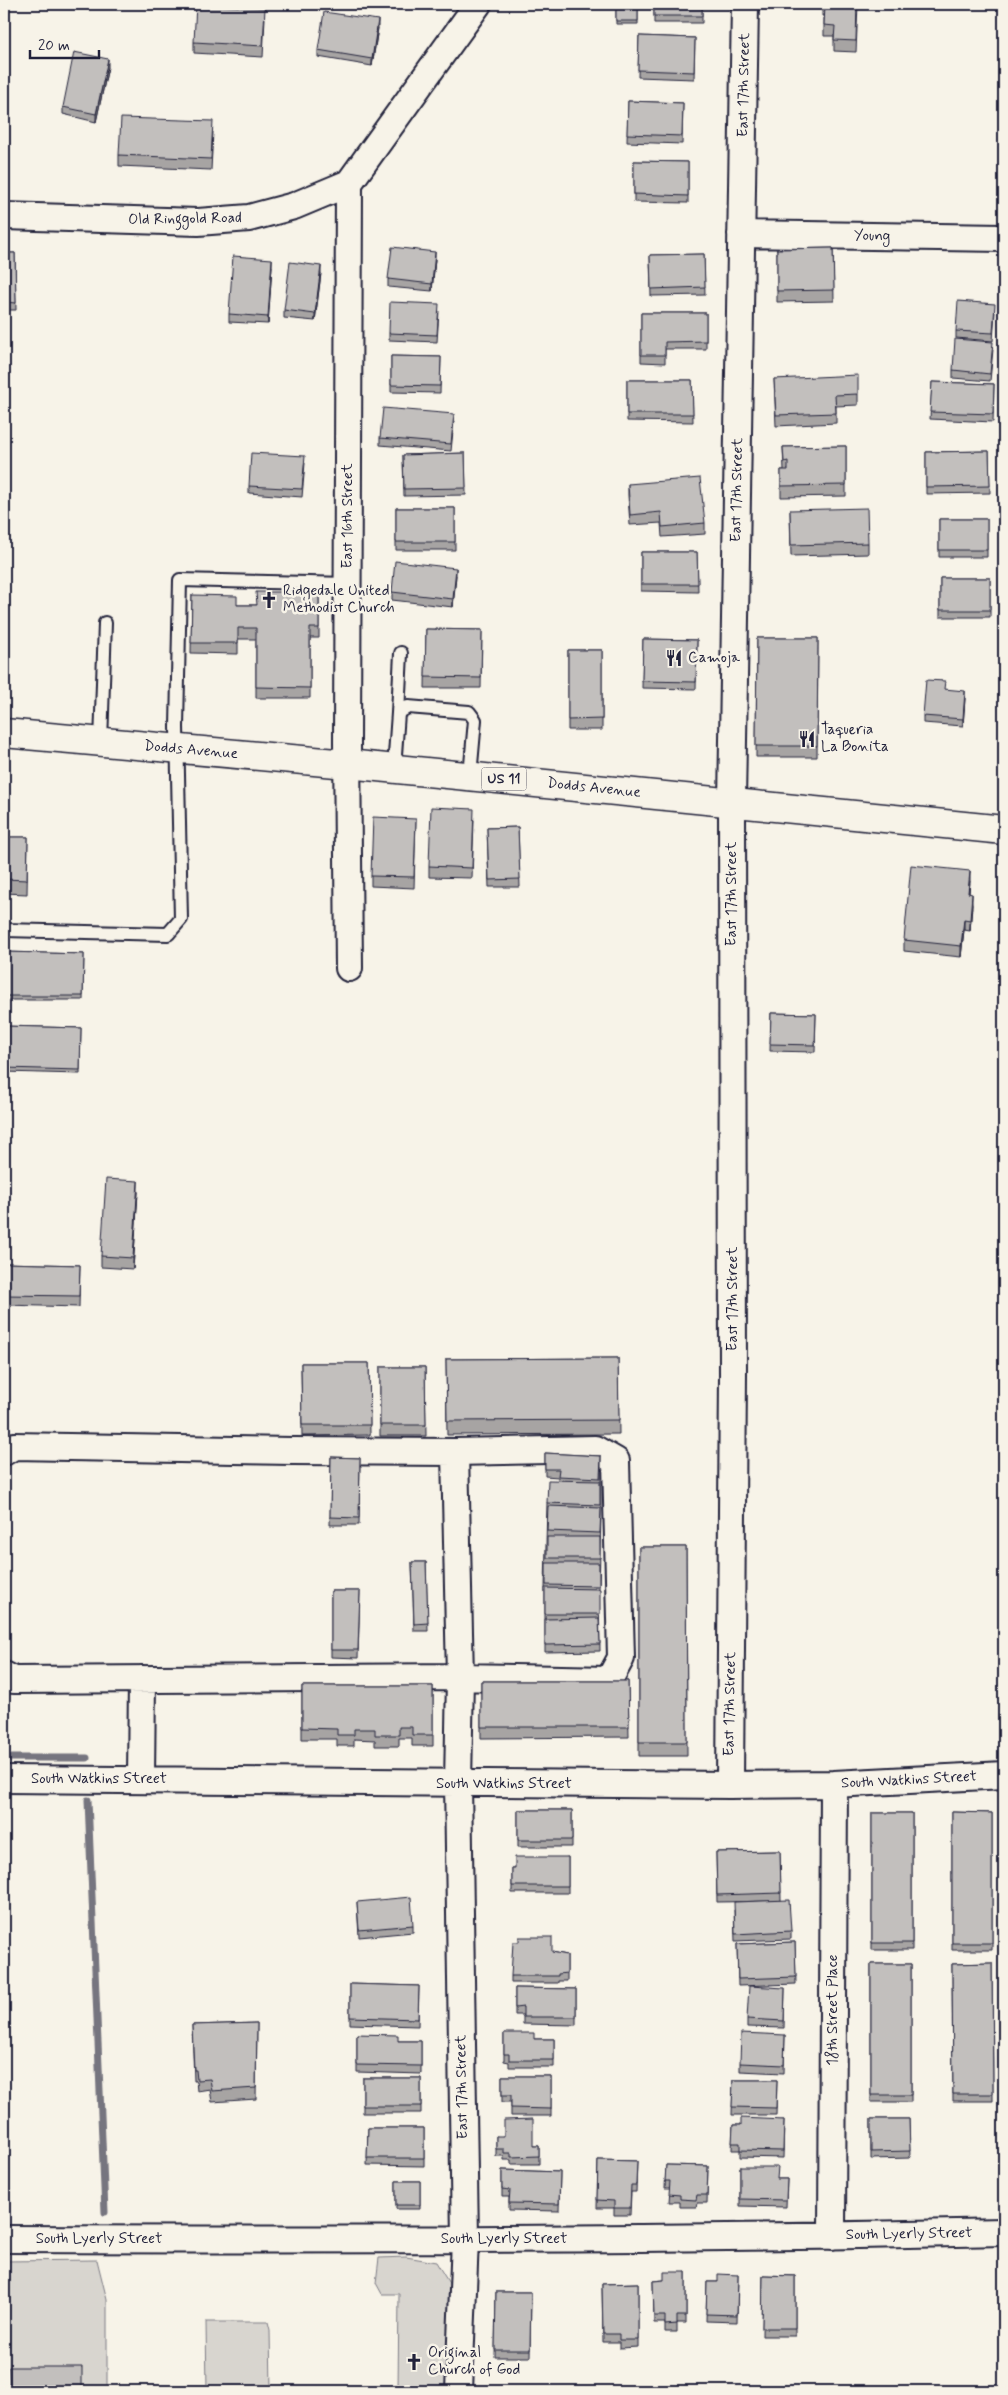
<svg xmlns="http://www.w3.org/2000/svg" width="1008" height="2395" font-family="Mynerve,sans-serif">
<style>
.green{fill:#d8d5cf;stroke:#7d7c85}
.lines{fill:none;stroke-linecap:round;stroke-linejoin:round}
.stream{stroke:#76747f;stroke-width:7}
.lane-casing{stroke:#22223b;stroke-width:16}
.street-casing{stroke:#22223b;stroke-width:30}
.primary-casing{stroke:#22223b;stroke-width:31}
.lane{stroke:#f7f3e8;stroke-width:12}
.street{stroke:#f7f3e8;stroke-width:26}
.primary{stroke:#f7f3e8;stroke-width:28}
.wall{fill:#a7a4a3;stroke:#22223b}
.shaded-wall{fill:#888684;stroke:#22223b}
.building{fill:#c2bfbd;stroke:#22223b}
.labels{text-anchor:middle;dominant-baseline:central;stroke-width:5;stroke-linejoin:round;paint-order:stroke}
.shield{fill:#f7f3e8;stroke:#62616f;stroke-width:1}
.shield-label{font-size:14px;font-weight:bold;fill:#22223b}
.street-label{font-size:15px;fill:#22223b;stroke:#f7f3e8}
.poi-label{font-size:15px;fill:#22223b;stroke:#f7f3e8;text-anchor:start}
</style>
<rect width="100%" height="100%" fill="#f7f3e8"/>
<filter id="ink" filterUnits="userSpaceOnUse"><feTurbulence type="fractalNoise" baseFrequency=".02" numOctaves="2"/><feDisplacementMap in="SourceGraphic" scale="10" xChannelSelector="R" yChannelSelector="G"/><feConvolveMatrix kernelMatrix="1 2 1 2 8 2 1 2 1" color-interpolation-filters="sRGB"/></filter>
<g filter="url(#ink)">
<path class="green" d="M406,2257L436,2262L450,2285L448,2391H398L399,2294H382L376,2283L379,2258Z
M97,2260L107,2300V2391H4V2261Z
M206,2322H268L270,2330L271,2391H207Z"/>
<g class="lines">
<path class="stream" d="M4,1758H87
M88,1800L105,2212"/>
<g class="lane-casing">
<path id="lane" d="M398,713L401,653
M101,743L105,623
M394,769L398,713L408,707L469,712L475,720L470,776
M4,930L168,934L181,919L177,727L180,580L348,584"/>
</g>
<g class="street-casing">
<path id="street" d="M4,216L198,222L249,218L294,206L349,183L478,4
M741,234L1004,238
M349,968L347,742L349,183
M4,1452L14,1446L292,1451L455,1452L595,1449L616,1461L621,1658L609,1680L460,1677L14,1680L4,1675
M455,1452L460,1677L458,1783L465,2239L459,2391
M4,1779L730,1785L834,1784L1004,1775
M141,1779L142,1679
M730,1785L733,1375L732,802L745,4
M832,2236L834,1784
M4,2239C337,2240 671,2240 1004,2232"/>
</g>
<g class="primary-casing">
<path id="primary" d="M4,733L347,764L1004,830"/>
</g>
<use href="#lane" class="lane"/>
<use href="#street" class="street"/>
<use href="#primary" class="primary"/>
</g>
<path class="wall" d="M654,4H702V23H654Z
M822,4H858L856,52L834,51V36H824V16H822Z
M616,5L638,6V24H616Z
M265,18L263,57L194,53V42Z
M378,28L372,66L318,57V50Z
M639,36L695,38L694,79L638,77Z
M108,67L96,122L63,114V107Z
M628,101L683,103L682,144L627,142Z
M213,132L211,170L119,166V155Z
M634,161L688,162V203L634,202Z
M833,248L834,301L777,302V249Z
M4,253H15L16,310H4Z
M704,254L705,295L651,296L650,255Z
M435,259L432,291L388,287V279Z
M272,266L268,324L229,322V314Z
M321,273L315,321L284,318V310Z
M439,311L437,342L389,340V333Z
M995,312L993,341L956,338V331Z
M641,313H706V349H665V363L641,362Z
M993,349L990,381L953,378V370Z
M391,356L441,357L440,393L391,392Z
M774,379L858,394V405L836,406V423L776,426Z
M627,380H692L693,422L627,421Z
M932,382L994,384L993,422L930,419Z
M454,421L451,451L380,445V438Z
M846,446V496L781,497V470H784L783,447Z
M989,451L990,493L926,494V452Z
M465,453L466,495L404,496L403,455Z
M305,463L302,497L249,493V486Z
M628,484L705,523V534L662,537L661,523L630,525L628,495Z
M396,508H455V550H396Z
M790,510L868,543V554L791,556Z
M939,519H987V557H939Z
M641,552H697L698,592L641,591Z
M456,575L453,607L392,600V592Z
M940,578H990V617H940Z
M319,592V638H310V698H256V639H238V654L191,653L192,595L237,605H256Z
M426,629L482,630L481,688H425Z
M757,638H818L817,757H756Z
M643,639L697,640L696,689L642,688Z
M568,650H602V730H568Z
M945,689L965,698L963,726L923,723V716Z
M416,819L414,888L371,886V876Z
M474,820L472,878L429,877V866Z
M518,827L520,887H489L487,828Z
M4,837H28L27,894L4,893Z
M970,881L969,893L972,905L970,931L964,930L961,957L904,951V940Z
M4,952L84,954L83,1000H4Z
M771,1013L816,1014L815,1052L770,1051Z
M4,1026L81,1028L80,1074L4,1072Z
M138,1192L133,1269L101,1267V1256Z
M4,1263L80,1265L79,1307L4,1305Z
M618,1358L619,1434L447,1435L446,1359Z
M301,1363H369L370,1435L302,1436Z
M380,1367H425L426,1436H380Z
M545,1453L601,1456V1515L599,1589L600,1651L545,1652V1588L547,1503L558,1480V1477L545,1476Z
M331,1457L360,1458L359,1525H330Z
M639,1547H686L687,1756H639Z
M412,1562H426L428,1631H414Z
M331,1591H360L358,1658L331,1657Z
M481,1681H628L629,1737L481,1738Z
M302,1686H433V1746H412V1738H399V1746H375V1740L354,1739V1746H337V1739H302Z
M518,1810H572V1847H518Z
M952,1812L992,1813V1950H952Z
M872,1813H912V1950H872Z
M780,1851L781,1900L791,1931V1939L735,1941L734,1910L778,1901L717,1902L716,1852Z
M568,1857V1893H512V1868H515Z
M357,1902L413,1925V1932L359,1937Z
M795,1942L796,1984L738,1986L737,1944Z
M552,1952L567,1955V1981H558V1983H511V1976Z
M992,1963L993,2101H953L952,1964Z
M871,1964H911V2102H871Z
M350,1984L419,1986L418,2026L350,2024Z
M515,1988L576,1989V2025L523,2024V2015H515Z
M785,1988L784,2028L747,2027V2019Z
M257,2023L256,2099L212,2102L210,2089L197,2091L196,2081H194L192,2025Z
M504,2033L534,2039H554V2067H509V2062L504,2061Z
M357,2034L398,2041H421V2074L357,2072Z
M785,2035L784,2073L740,2071V2063Z
M502,2076H551V2116H511V2102H502Z
M363,2078H421V2113H363Z
M733,2080H777L776,2115H732Z
M871,2119H909L910,2158L871,2159Z
M784,2120L783,2158L740,2157V2150H732L733,2125H741Z
M368,2128H424V2166L367,2165Z
M496,2136L533,2146H539V2164H511V2160H504V2156H496Z
M598,2160L637,2161L636,2192H631L630,2215H614V2208H597Z
M666,2165L708,2166L707,2203H697L696,2207H680V2202H669L670,2188H665Z
M740,2167L777,2179H787L786,2207L740,2206Z
M502,2170L560,2172L559,2211L509,2210V2197H502Z
M396,2181H420V2209H396Z
M686,2272V2323H677V2332H665V2323H654L653,2281L664,2280Z
M738,2275L737,2322L706,2321L707,2282H718Z
M763,2275L795,2276V2336H762Z
M638,2283V2347L619,2348V2342H603L602,2284Z
M496,2292H531L530,2357H495Z"/>
<path class="shaded-wall" d="M378,20V28L372,66V59Z
M108,59V67L96,122V114Z
M435,252V259L432,291V284Z
M272,259V266L268,324V317Z
M321,266V273L315,321V314Z
M456,568V575L453,607V599Z
M965,691V698L963,726V719Z
M970,871V881L968,904V893Z
M972,894V905L970,931V920Z
M964,919V930L961,957V946Z
M138,1181V1192L133,1269V1258Z"/>
<path class="building" d="M196,4L265,8L263,46L194,42Z
M654,4H702V16H654Z
M822,4H857L856,41L834,40L835,26L824,25L825,6L822,5Z
M616,5L638,6V21H616Z
M324,12L378,20L372,59L318,50Z
M639,36L695,38L694,72L638,70Z
M4,42H6L4,113Z
M74,52L108,59L96,114L63,107Z
M628,101L683,103L682,136L627,134Z
M121,118L213,121L211,159L119,155Z
M634,161L688,162V196L634,194Z
M392,247L435,252L432,284L388,279Z
M833,248L834,290L777,291V249Z
M4,253H15L16,303L4,302Z
M704,254L705,287L651,289L650,255Z
M233,256L272,259L268,317L229,314Z
M290,262L321,266L315,314L284,310Z
M958,301L995,304L993,333L956,331Z
M390,302L439,304L437,335L389,333Z
M641,313H706V341L665,342V355H641Z
M955,339L993,342L990,374L953,370Z
M391,356L441,357L440,386L391,385Z
M858,375V394L835,395L836,413L776,415L774,379Z
M627,380H692L693,414H627Z
M932,382L994,384L993,414L930,412Z
M383,408L454,414L451,444L380,438Z
M846,446V485L781,486V470H788V461L784,462L783,447Z
M989,451L990,486L926,487V452Z
M251,453L305,456L302,489L249,486Z
M465,453L466,488L404,489L403,455Z
M700,478L705,523L662,527L661,512L630,515L628,484Z
M396,508H455V542H396Z
M867,508L868,543L791,545L790,510Z
M939,519H987V550H939Z
M641,552H697L698,584H641Z
M395,561L456,568L453,599L392,592Z
M940,578H990V610H940Z
M256,592H319V628H310V688L256,687V628H238V643H191L192,595L237,596V605H257Z
M426,629L482,630L481,678L425,677Z
M757,638H818L817,746H756Z
M643,639L697,640L696,682L642,681Z
M568,650H602V719L568,720Z
M926,680L945,681L944,689L965,691L963,719L923,716Z
M431,807L474,809L472,868L429,866Z
M373,817L416,819L414,877L371,876Z
M518,827L520,879L489,880L487,828Z
M4,837H28L27,880L4,879Z
M911,865L970,871L968,893L972,894L970,920L964,919L961,946L904,940Z
M4,952L84,954L83,996H4Z
M771,1013L816,1014L815,1045L770,1044Z
M4,1026L81,1028L80,1070L4,1068Z
M106,1179L138,1181L133,1258L101,1256Z
M4,1263L80,1265L79,1296L4,1295Z
M618,1358L619,1420L447,1421L446,1359Z
M301,1363H369L370,1425H302Z
M380,1367H425L426,1425H380Z
M545,1453L601,1456L600,1478L558,1476L559,1469H545Z
M331,1457L360,1458L359,1518L330,1517Z
M548,1480L600,1481V1505L547,1503Z
M548,1506L601,1508L600,1533L547,1531Z
M547,1537H600V1558H547Z
M639,1547H686L687,1742H639Z
M412,1562H426L428,1623L414,1624Z
M546,1563H599V1586L546,1585Z
M545,1588L600,1589V1614H545Z
M331,1591H360L358,1650H331Z
M599,1618L600,1644L545,1645V1619Z
M481,1681H628L629,1727H481Z
M302,1686H433V1735H412V1727H399V1735H375V1729H354V1735H337V1729L302,1728Z
M518,1810H572V1840H518Z
M952,1812L992,1813V1943H952Z
M872,1813H912V1943H872Z
M780,1851L781,1893L717,1895L716,1852Z
M515,1857H568V1886H512V1868H515Z
M411,1897L413,1925L359,1930L357,1902Z
M789,1900L791,1931L735,1934L734,1902Z
M519,1937H552V1952L567,1955V1973L558,1974V1976H511L513,1942H519Z
M795,1942L796,1977L738,1979L737,1944Z
M992,1963L993,2094H953L952,1964Z
M871,1964H911V2095H871Z
M350,1984L419,1986L418,2019L350,2017Z
M749,1986L785,1988L784,2021L747,2019Z
M515,1988L576,1989V2017H523V2007L515,2008Z
M257,2023L256,2088L212,2091L210,2079L197,2080L196,2070H194L192,2025Z
M504,2033H534V2039H554V2060H509V2054H504Z
M741,2033L785,2035L784,2065L740,2063Z
M357,2034L398,2035V2041H421V2066L357,2065Z
M502,2076H551V2109L511,2108V2095H502Z
M363,2078H421V2106H363Z
M733,2080H777L776,2108L732,2107Z
M741,2118L784,2120L783,2151L740,2150V2143H732L733,2125H741Z
M533,2119V2146H539V2156L511,2157V2153H504V2149H496V2136H504V2120Z
M871,2119H909L910,2151L871,2152Z
M368,2128H424V2158H367Z
M598,2160L637,2161L636,2185H631L630,2208H614V2201L597,2200Z
M666,2165L708,2166L707,2195H697L696,2200L680,2199V2195L669,2194L670,2181H665Z
M740,2167H778L777,2179H787L786,2200L740,2199Z
M502,2170L560,2172L559,2204L509,2203L510,2190L502,2189Z
M396,2181H420V2205H396Z
M664,2272H686V2316H677V2324L665,2325V2316H654L653,2281L664,2280Z
M718,2274L738,2275L737,2315L706,2314L707,2282H718Z
M763,2275L795,2276V2328H762Z
M638,2283V2340H619V2334H603L602,2284Z
M496,2292H531L530,2350H495Z
M9,2367H82V2391H10Z"/>
</g>
<defs>
<g id="church-bare" transform="scale(1.35)"><path d="M-1.2-6h2.4v3.5h3.3v2.4h-3.3V6h-2.4V-.1h-3.3v-2.4h3.3Z" fill="#22223b" stroke="#f7f3e8" stroke-width="2.5" paint-order="stroke"/></g>
<g id="restaurant-bare" transform="scale(1.35)"><path d="M-5-6h1v4h1v-4h1v4h1v-4h1v5L-1.5 .5V6h-2V.5L-5-1ZM5-6V6H3V1.5H1.5Q1.5-4 5-6Z" fill="#22223b" stroke="#f7f3e8" stroke-width="2.5" paint-order="stroke"/></g>
</defs>
<g fill-rule="evenodd">
<use href="#church-bare" x="269" y="600"/>
<use href="#restaurant-bare" x="674" y="658"/>
<use href="#restaurant-bare" x="807" y="739"/>
<use href="#church-bare" x="414" y="2362"/>
</g>
<g class="labels">
<rect class="shield" x="481.5" y="767.5" width="45" height="23" rx="4"/>
<g class="shield-label">
<text x="504" y="779">US 11</text>
</g>
<g class="street-label">
<text transform="translate(744 85) rotate(-89)">East 17th Street</text>
<text transform="translate(185 219) rotate(-1)">Old Ringgold Road</text>
<text transform="translate(872 236) rotate(1)">Young</text>
<text transform="translate(737 490) rotate(-89)">East 17th Street</text>
<text transform="translate(348 516) rotate(-90)">East 16th Street</text>
<text transform="translate(191 750) rotate(5)">Dodds Avenue</text>
<text transform="translate(594 788) rotate(6)">Dodds Avenue</text>
<text transform="translate(732 894) rotate(-90)">East 17th Street</text>
<text transform="translate(733 1299) rotate(-90)">East 17th Street</text>
<text transform="translate(730 1704) rotate(-89)">East 17th Street</text>
<text x="99" y="1779">South Watkins Street</text>
<text transform="translate(909 1780) rotate(-3)">South Watkins Street</text>
<text x="504" y="1784">South Watkins Street</text>
<text transform="translate(833 2010) rotate(-90)">18th Street Place</text>
<text transform="translate(462 2087) rotate(-91)">East 17th Street</text>
<text transform="translate(909 2234) rotate(-1)">South Lyerly Street</text>
<text x="99" y="2239">South Lyerly Street</text>
<text x="504" y="2239">South Lyerly Street</text>
</g>
<g class="poi-label">
<text x="283" y="591">Ridgedale United<tspan x="283" dy="17">Methodist Church</tspan></text>
<text x="688" y="658">Camoja</text>
<text x="821" y="730">Taqueria<tspan x="821" dy="17">La Bonita</tspan></text>
<text x="428" y="2353">Original<tspan x="428" dy="17">Church of God</tspan></text>
</g>
</g>
<rect width="1008" height="2395" fill="none" stroke="#f7f3e8" stroke-width="20"/>
<rect x="10" y="10" width="988" height="2375" fill="none" stroke="#22223b" stroke-width="2" filter="url(#ink)"/>
<path d="M30 50v8h69v-8" fill="none" stroke="#22223b" stroke-width="2.5"/>
<text x="38" y="50" font-size="15" fill="#22223b" stroke="#f7f3e8" stroke-width="4" paint-order="stroke">20 m</text>
</svg>
